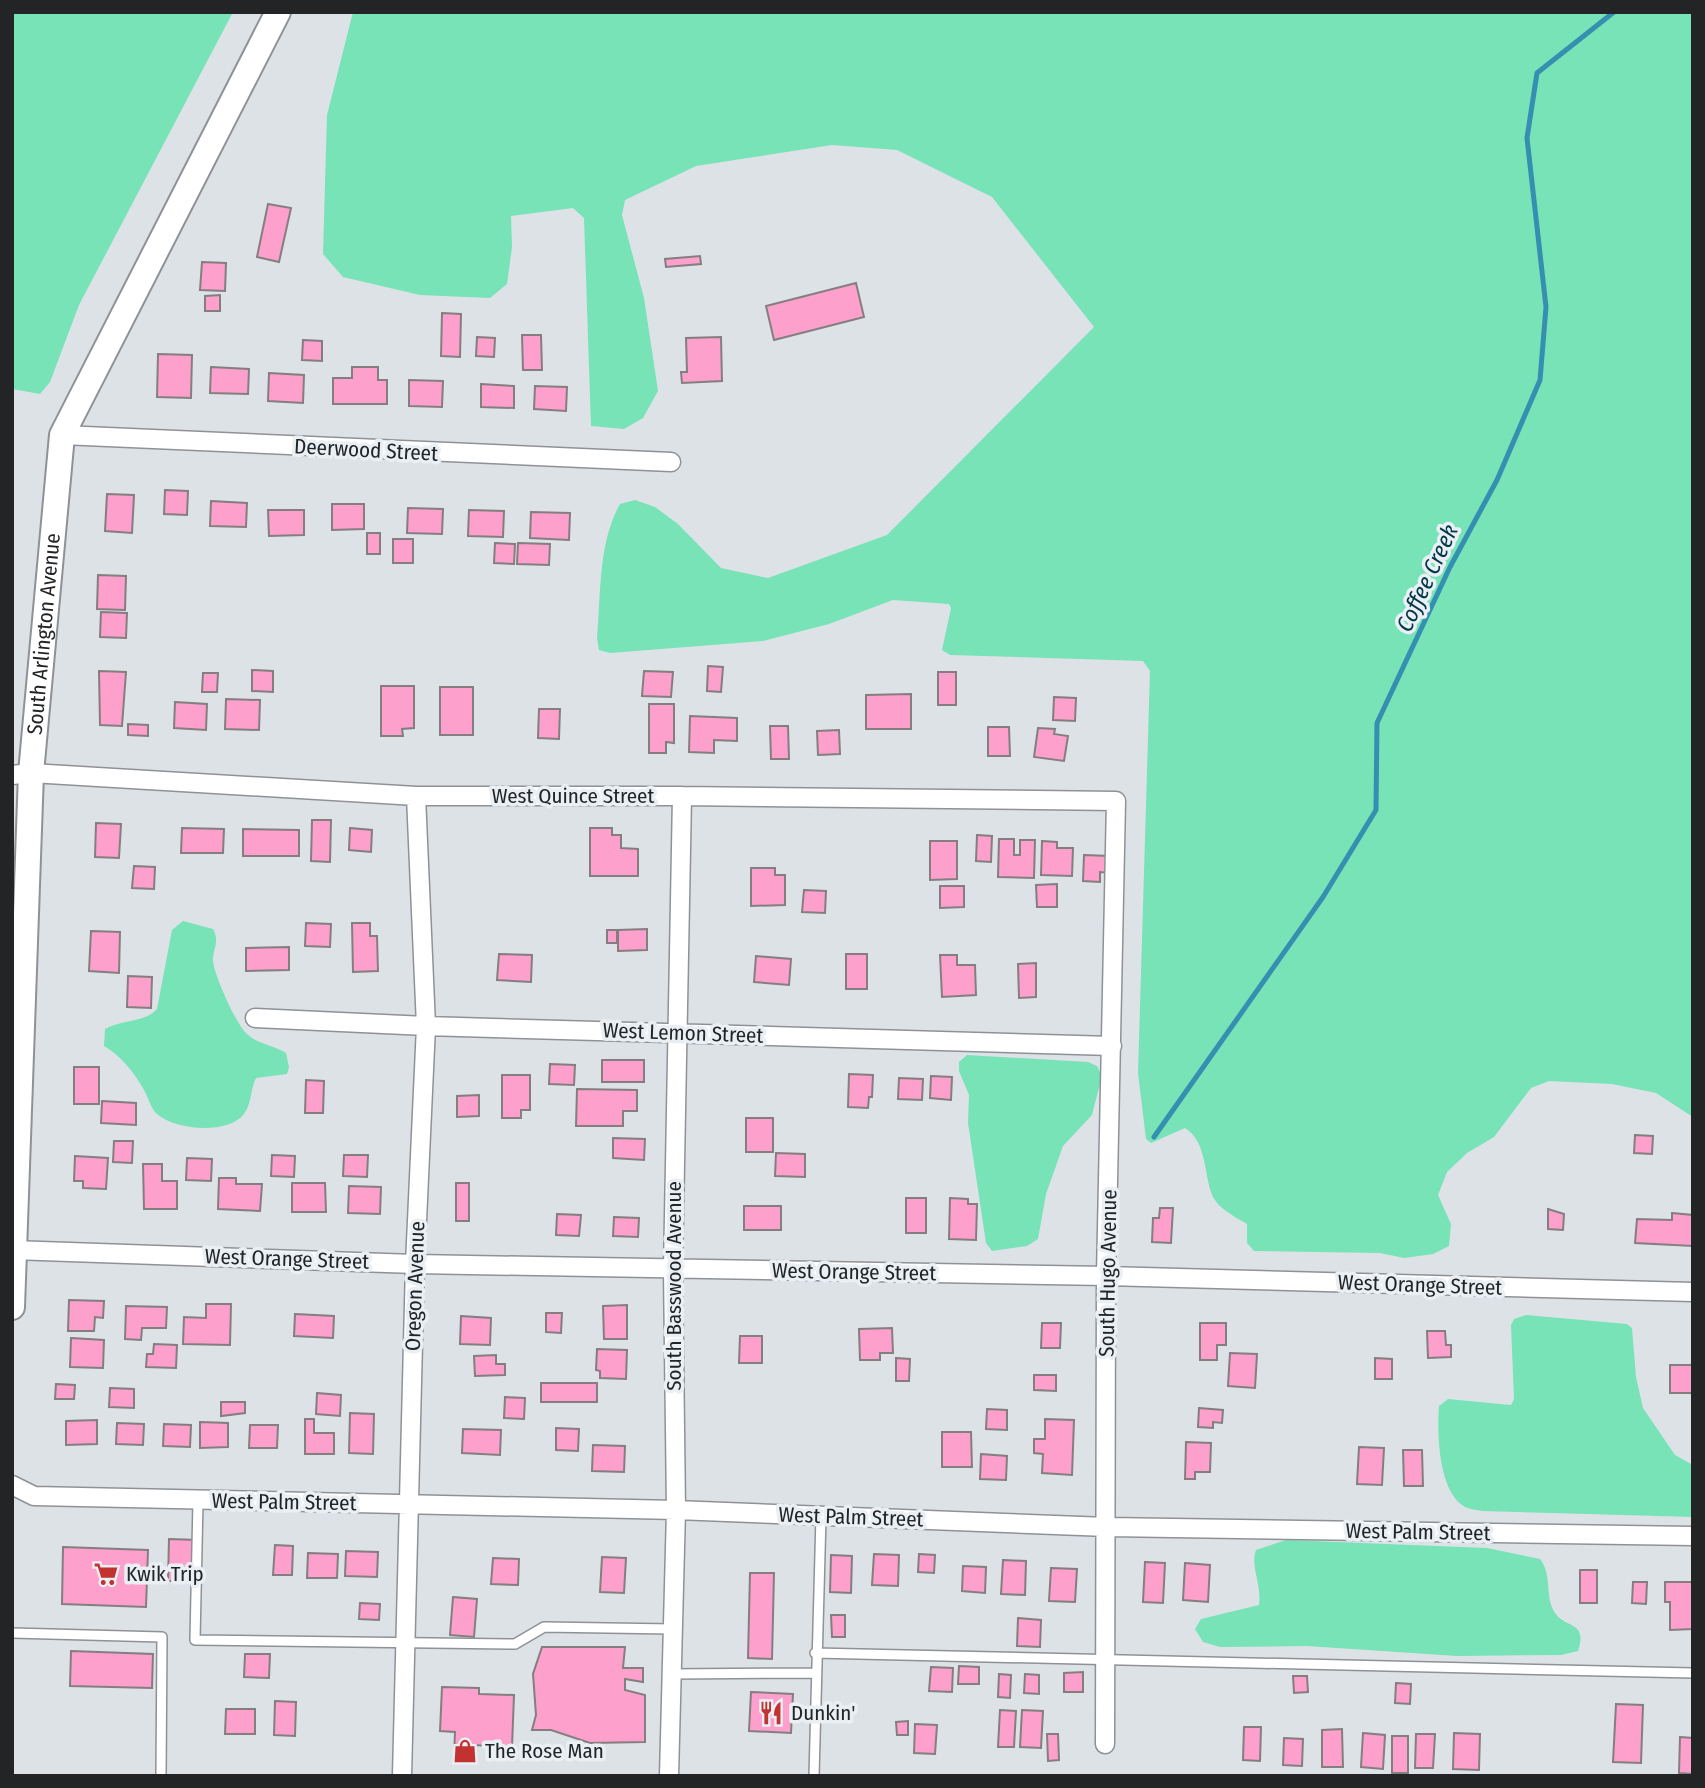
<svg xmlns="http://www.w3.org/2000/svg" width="1705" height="1788" font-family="'Fira Sans Condensed',sans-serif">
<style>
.green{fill:#77e3b7}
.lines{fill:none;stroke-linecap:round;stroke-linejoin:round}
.stream{stroke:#358fb1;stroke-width:5}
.building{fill:#fda0cb;stroke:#857e81;stroke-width:2}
.service-casing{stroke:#8e9297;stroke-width:12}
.minor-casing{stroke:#8e9297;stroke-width:21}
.secondary-casing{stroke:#8e9297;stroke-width:28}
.service{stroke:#fff;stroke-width:9}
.minor{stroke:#fff;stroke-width:18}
.secondary{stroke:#fff;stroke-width:24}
.labels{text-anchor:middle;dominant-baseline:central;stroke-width:7;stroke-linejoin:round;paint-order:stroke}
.street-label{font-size:21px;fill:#222426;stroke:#eaeff4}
.poi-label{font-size:21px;fill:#222426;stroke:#eaeff4;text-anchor:start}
.water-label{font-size:23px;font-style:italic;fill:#003648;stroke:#eaeff4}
</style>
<rect width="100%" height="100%" fill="#dde2e7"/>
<path class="green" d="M12,12H233L79,305L50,382L40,394L12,389Z
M353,12H1693V1117L1656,1093L1612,1084L1549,1081L1531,1088L1494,1137L1467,1153L1447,1172L1438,1195L1451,1224L1449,1246L1433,1254L1404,1258L1380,1253L1254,1251L1247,1243V1224C1234,1216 1216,1208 1211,1192C1204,1171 1206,1141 1185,1128L1151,1143L1146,1139L1138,1073L1150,671L1143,661L950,655L942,650L951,608L949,604L893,600L829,624L763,641L610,653L599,650L597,638C601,594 598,543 620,504L635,500L655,507L678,524L721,568L768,578L887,535L1094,327L992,197L897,150L832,145L696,166L625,200L622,215L644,298L658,391L643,418L624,429L591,426L584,218L573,208L511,216L512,247L507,284L490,298L420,295L343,277L323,254L327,115Z
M183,921L213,929C220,942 213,948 213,960C213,973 237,1026 247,1034C257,1044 273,1045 286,1053L289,1067L287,1074L256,1078C250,1090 252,1103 244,1114C228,1135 175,1130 157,1114C151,1109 148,1097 144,1090C134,1072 121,1056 104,1046L105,1029C121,1020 146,1022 157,1009L172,930Z
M967,1055L1088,1062L1097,1066L1102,1076L1092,1115L1063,1146L1046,1194L1038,1239L1027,1246L992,1251L986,1243L968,1123L969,1095L959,1071V1062Z
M1526,1315L1627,1324L1632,1328L1636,1377L1643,1408L1675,1455L1693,1465V1517L1482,1511C1477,1510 1469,1509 1465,1507C1438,1492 1437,1433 1439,1406L1448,1399L1511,1405L1514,1399L1511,1325L1514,1319Z
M1286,1540L1487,1548L1540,1559C1553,1576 1544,1596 1555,1613C1566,1629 1588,1621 1578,1651L1561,1655L1457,1656L1307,1646L1220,1647L1203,1642L1195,1629L1201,1619L1259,1605C1262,1585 1250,1566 1256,1550Z"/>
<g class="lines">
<path class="stream" d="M1154,1137L1323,897L1376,810L1377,723L1450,567L1497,480L1540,380L1546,307L1527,138L1537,73L1614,12"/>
</g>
<path class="building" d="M268,204L291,208L279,262L257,257Z
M700,256L701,264L666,267L665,259Z
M202,262L226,263L225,291L200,290Z
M856,283L864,317L774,340L766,306Z
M220,295V311H205V296Z
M442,313L461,314L460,357L441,356Z
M522,335H541L542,370H523Z
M477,337L495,338L494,357L476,356Z
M721,337L722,381L682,383L681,372H687L686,338Z
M303,340L322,341V361L302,360Z
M158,354L192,355L191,398L157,397Z
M211,367L249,369L248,394L210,393Z
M352,367H378V380H387V404H333V378H352Z
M269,373L304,375L303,403L268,401Z
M409,380L443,381L442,407L409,406Z
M481,384L514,386V408L481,407Z
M535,386L567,387L566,411L534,409Z
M165,490L188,491L187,515L164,514Z
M107,494L134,495L132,533L105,531Z
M211,501L247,503L246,527L210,526Z
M332,504H364V529L332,530Z
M408,508L443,509L442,534L407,533Z
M268,510H304V535L269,536Z
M469,510L504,511L503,537L468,536Z
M531,512L570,513L569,540L530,538Z
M367,533H380V554H367Z
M393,539H413V563H393Z
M495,543L515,544L514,564L494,563Z
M518,543L550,544L549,565L517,564Z
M98,575L126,576L125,610L97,609Z
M101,612L127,613L126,638L100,637Z
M708,666L723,667L721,692L707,691Z
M252,670L273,671V692L252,691Z
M99,671L126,672L122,726L100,725Z
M644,671L673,672L671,697L642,696Z
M938,672H956V705H938Z
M203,673H218L217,692H202Z
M381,686H414V728L402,729L403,736H381Z
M440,687H473V735H440Z
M911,694V729H866V695Z
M1054,697L1076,698L1075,721L1053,720Z
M226,699L260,700L259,730L225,729Z
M175,702L207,704L206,730L174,728Z
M649,704H674V743L666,742V753H649Z
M539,709H560L559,739L538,738Z
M690,716L737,718V741L714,740V753L689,752Z
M128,724L148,725V736L128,735Z
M770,726H788L789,759H771Z
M988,727H1009L1010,756H988Z
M1038,728L1055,729L1054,734L1068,736L1064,761L1034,757Z
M839,730L840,754L818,755L817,731Z
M312,820H331L330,862L311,861Z
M96,823L121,824L119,858L95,857Z
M182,828L224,829L223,853H181Z
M350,828L372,830L371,852L349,850Z
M590,828H612V835H621V848L638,849V876H590Z
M243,829L299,830V856H243Z
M977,835L992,836L991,862L976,861Z
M999,839H1014V855H1020V840H1035L1034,878L998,877Z
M930,841H957V879L930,880Z
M1042,841L1057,842V848H1073L1072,876L1041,875Z
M1084,855L1109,856V873L1100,872V882L1083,881Z
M134,866L155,867L154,889L132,888Z
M751,868H775V875H785V905L751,906Z
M1057,884V907H1037L1036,885Z
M940,886H964V907L940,908Z
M804,890L826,891L825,913L802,912Z
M306,923L331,924L330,947L305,946Z
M352,923H370V936H377L378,971L353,972Z
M647,929V950L618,951V930Z
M607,930H617V943H607Z
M91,931L120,932L119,973L89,971Z
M289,947V970L246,971V948Z
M499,954L532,955L531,982L497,980Z
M846,954H867V989H846Z
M940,955H957V965H975L976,995L942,997Z
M756,956L791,959L789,985L754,982Z
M1036,963V997L1019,998L1018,964Z
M128,976L152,977L151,1008L127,1007Z
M602,1060H644V1082H602Z
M550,1064L575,1065L574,1085L549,1084Z
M74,1067H99V1104H74Z
M849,1074L873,1075L872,1097H869L868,1108L848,1107Z
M502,1075H530V1110H521V1118H502Z
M931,1076L952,1077L951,1100L930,1098Z
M899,1078L923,1079L922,1100L898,1099Z
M306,1080L324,1081L323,1113H305Z
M577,1089L637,1090V1111H623V1126H576Z
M479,1095V1116L457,1117V1096Z
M102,1101L136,1103V1125L101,1123Z
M746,1118H773V1152H746Z
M1635,1135L1653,1136L1652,1154L1634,1153Z
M613,1138L645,1139L644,1160L613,1158Z
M114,1141H133L132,1163L113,1162Z
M776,1153L805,1154V1177L775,1176Z
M272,1155L295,1156L294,1177L271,1176Z
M344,1155H368L367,1177L343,1176Z
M75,1156L108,1158L106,1189L83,1188V1181H74Z
M187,1158L212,1159L211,1181L186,1180Z
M143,1164H162V1181H177V1209H144Z
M219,1178H236V1184H262L260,1211L218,1209Z
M292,1183H325L326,1212H292Z
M456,1183H469V1221H456Z
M349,1186L381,1187L380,1214L348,1213Z
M906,1198H926V1233H906Z
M950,1198L968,1199V1204H977L976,1240L949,1239Z
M744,1206H781V1230H744Z
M1160,1208H1173L1171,1243L1152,1242L1153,1218H1159Z
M1548,1209L1564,1214L1563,1230L1548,1229Z
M1672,1213L1693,1215V1246L1635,1243L1637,1219L1672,1220Z
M557,1214L581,1215L579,1236L556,1235Z
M614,1217L639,1218L638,1237L613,1236Z
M69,1300L104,1301L103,1318L95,1317L94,1331H68Z
M206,1304H231L230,1345L183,1344L184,1317L206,1318Z
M627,1305V1339H604L603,1306Z
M126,1306L167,1307L166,1328H142L141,1340L125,1339Z
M546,1313H562L561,1333L546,1332Z
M295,1314L334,1316L333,1338L294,1336Z
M461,1316L491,1318L490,1345L460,1344Z
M1042,1323H1061L1060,1348H1041Z
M1200,1323H1226V1345H1217V1360H1200Z
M892,1328L893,1353H880V1360H860L859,1329Z
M1427,1331H1445L1446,1345H1451V1357L1428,1358Z
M740,1336H762V1363H739Z
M71,1338L104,1340L103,1368L70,1367Z
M154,1344L177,1345L176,1368L146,1367L147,1354H153Z
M597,1349L627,1350L626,1379L600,1378V1371L596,1370Z
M1230,1353L1257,1354L1255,1388L1228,1386Z
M496,1355V1364H505V1375L475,1376L474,1356Z
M896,1358L910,1359L909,1381H896Z
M1375,1358L1392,1359V1379H1375Z
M1670,1365H1693V1393H1670Z
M1034,1375H1056V1391L1034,1390Z
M541,1383H597V1402H541Z
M56,1384L75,1385L74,1399H55Z
M110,1388L134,1389V1408L109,1407Z
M317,1393L341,1395L340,1416L316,1414Z
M505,1397L525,1398L524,1419L504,1418Z
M221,1402H245V1413L221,1416Z
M1199,1408L1223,1410L1222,1423L1213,1422V1428L1198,1427Z
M987,1409L1007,1410V1430L986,1429Z
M350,1413L374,1414L373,1454L349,1453Z
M305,1419H314V1433H334V1454H305Z
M1045,1419L1074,1420L1072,1475L1042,1473L1043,1454L1034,1453V1439H1045Z
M97,1420V1444L66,1445V1421Z
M200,1422L228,1423V1447L200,1448Z
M117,1423L144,1424L143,1445L116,1444Z
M164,1424L191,1425L190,1447L163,1446Z
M250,1425H278L277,1448H249Z
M556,1428L579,1429L578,1451L556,1450Z
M463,1429L501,1430L500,1455L462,1453Z
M942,1432H971L972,1467H942Z
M1186,1442L1211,1443L1210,1472H1195V1479H1185Z
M593,1445L625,1446L624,1472L592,1471Z
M1359,1447L1384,1448L1382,1485L1357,1484Z
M1403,1450H1422L1423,1486H1404Z
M981,1454L1007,1456L1006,1480L980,1479Z
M169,1539L198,1540L197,1581H168Z
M275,1545L293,1546L292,1575H273Z
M63,1547L148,1550L146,1607L62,1604Z
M346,1551L378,1552L377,1577L345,1576Z
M308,1553L338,1554L337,1578H307Z
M874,1554L899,1555L898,1586L872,1585Z
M919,1554L935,1555L934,1573L918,1572Z
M831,1555L852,1556L851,1593L830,1592Z
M602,1557L626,1558L624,1593L600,1592Z
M493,1558L519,1559L518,1585L491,1584Z
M1003,1560L1026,1561L1025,1595L1001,1594Z
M1145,1562L1165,1563L1163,1603L1143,1602Z
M1185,1563L1210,1565L1208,1602L1183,1600Z
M963,1566L986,1567L985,1593L962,1591Z
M1051,1568L1077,1569L1075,1602L1049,1601Z
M1580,1570H1597V1603H1580Z
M750,1573H774L772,1659L748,1658Z
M1633,1582H1647L1646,1604L1632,1603Z
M1665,1582H1693V1629L1670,1630V1602H1665Z
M453,1597L477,1599L474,1637L450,1635Z
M360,1603L380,1604L379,1620L359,1619Z
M831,1615H845V1637H832Z
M1018,1618L1041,1620L1040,1647L1017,1646Z
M542,1647H625L623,1668H643V1682L625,1679V1690L645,1695V1742L590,1743L551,1730H532L536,1715L533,1674Z
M71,1651L153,1654L152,1688L70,1686Z
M245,1654H270L269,1678L244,1677Z
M959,1666L979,1667V1684H958Z
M931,1667L953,1668L952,1692L929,1691Z
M1083,1672V1692H1064V1673Z
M999,1674L1011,1675L1010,1698L998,1697Z
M1025,1674L1039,1675V1694L1024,1693Z
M1293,1676H1307L1308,1692L1294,1693Z
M1396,1683L1411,1684L1410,1704L1395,1703Z
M442,1687L479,1688V1694L514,1695L512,1747L474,1745V1759L454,1758L455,1732L440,1731Z
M751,1692L793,1694L791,1733L749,1731Z
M275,1701L296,1702L295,1736L274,1735Z
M1616,1704L1643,1705L1641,1763L1613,1762Z
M226,1709H255V1734H225Z
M1000,1710L1016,1711L1014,1747H998Z
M1022,1710L1043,1711L1041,1748L1020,1747Z
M908,1721V1735H897L896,1722Z
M915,1724L937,1725L935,1754L914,1753Z
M1244,1727H1261L1260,1761L1243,1760Z
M1342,1729L1343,1767H1322V1730Z
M1363,1733L1385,1735L1383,1769L1361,1767Z
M1454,1733L1480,1734L1479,1770L1453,1769Z
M1047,1734H1058L1059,1760L1048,1761Z
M1416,1734H1435L1433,1768H1415Z
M1392,1736H1408V1773H1392Z
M1680,1737L1693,1738V1774L1679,1773Z
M1284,1738L1303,1739L1302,1766L1283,1765Z"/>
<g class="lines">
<g class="service-casing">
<path id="service" d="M198,1501L195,1640L515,1644L544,1627L672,1629
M12,1633L162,1637L161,1776
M815,1653L1693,1673
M671,1674L815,1673
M814,1776L821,1516"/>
</g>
<g class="minor-casing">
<path id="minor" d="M62,435L671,462
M12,775L31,773L416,796H682L1116,801L1106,1276L1105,1744
M255,1018L426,1026L1112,1046
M12,1250L415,1264L1106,1276L1693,1292
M12,1485L34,1496L676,1510L1107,1527L1693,1536
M402,1776L415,1264L426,1026L416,796
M669,1776L676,1510L673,1269L682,796"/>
</g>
<g class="secondary-casing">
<g id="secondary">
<path id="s1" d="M12,1307L31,773L62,435L278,12"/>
</g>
</g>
<use href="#service" class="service"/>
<use href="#minor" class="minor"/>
<use href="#secondary" class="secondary"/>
</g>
<defs>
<g id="supermarket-bare" transform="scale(1.89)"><path d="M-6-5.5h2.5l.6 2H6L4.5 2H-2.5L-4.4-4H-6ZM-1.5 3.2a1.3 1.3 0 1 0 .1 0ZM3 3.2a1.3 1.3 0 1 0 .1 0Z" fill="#c13230" stroke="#eaeff4" stroke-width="2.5" paint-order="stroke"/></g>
<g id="restaurant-bare" transform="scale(1.89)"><path d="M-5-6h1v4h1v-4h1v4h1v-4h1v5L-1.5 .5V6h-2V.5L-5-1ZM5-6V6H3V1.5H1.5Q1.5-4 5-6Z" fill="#c13230" stroke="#eaeff4" stroke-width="2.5" paint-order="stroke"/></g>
<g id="shop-bare" transform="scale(1.89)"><path d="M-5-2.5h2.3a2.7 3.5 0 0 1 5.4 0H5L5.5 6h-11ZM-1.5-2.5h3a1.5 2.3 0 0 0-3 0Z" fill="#c13230" stroke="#eaeff4" stroke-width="2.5" paint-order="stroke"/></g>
</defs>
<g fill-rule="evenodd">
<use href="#supermarket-bare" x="106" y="1574"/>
<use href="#restaurant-bare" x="771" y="1713"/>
<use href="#shop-bare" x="465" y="1751"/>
</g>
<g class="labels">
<g class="street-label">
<text transform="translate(366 450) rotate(3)">Deerwood Street</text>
<text stroke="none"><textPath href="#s1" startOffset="674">South Arlington Avenue</textPath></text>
<text x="573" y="796">West Quince Street</text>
<text transform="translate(683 1033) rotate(2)">West Lemon Street</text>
<text transform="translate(287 1259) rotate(2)">West Orange Street</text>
<text transform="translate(854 1272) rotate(1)">West Orange Street</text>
<text transform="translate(1108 1273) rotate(-89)">South Hugo Avenue</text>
<text transform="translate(1420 1285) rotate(2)">West Orange Street</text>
<text transform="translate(415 1286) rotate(-88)">Oregon Avenue</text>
<text transform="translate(674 1286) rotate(-90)">South Basswood Avenue</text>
<text transform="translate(284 1502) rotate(1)">West Palm Street</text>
<text transform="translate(851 1517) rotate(2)">West Palm Street</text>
<text transform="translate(1418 1532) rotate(1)">West Palm Street</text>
</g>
<g class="poi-label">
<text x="126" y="1574">Kwik Trip</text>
<text x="791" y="1713">Dunkin'</text>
<text x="485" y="1751">The Rose Man</text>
</g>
<g class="water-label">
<text transform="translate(1427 578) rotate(-65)">Coffee Creek</text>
</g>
</g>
<rect width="1705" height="1788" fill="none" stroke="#222426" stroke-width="28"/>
</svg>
